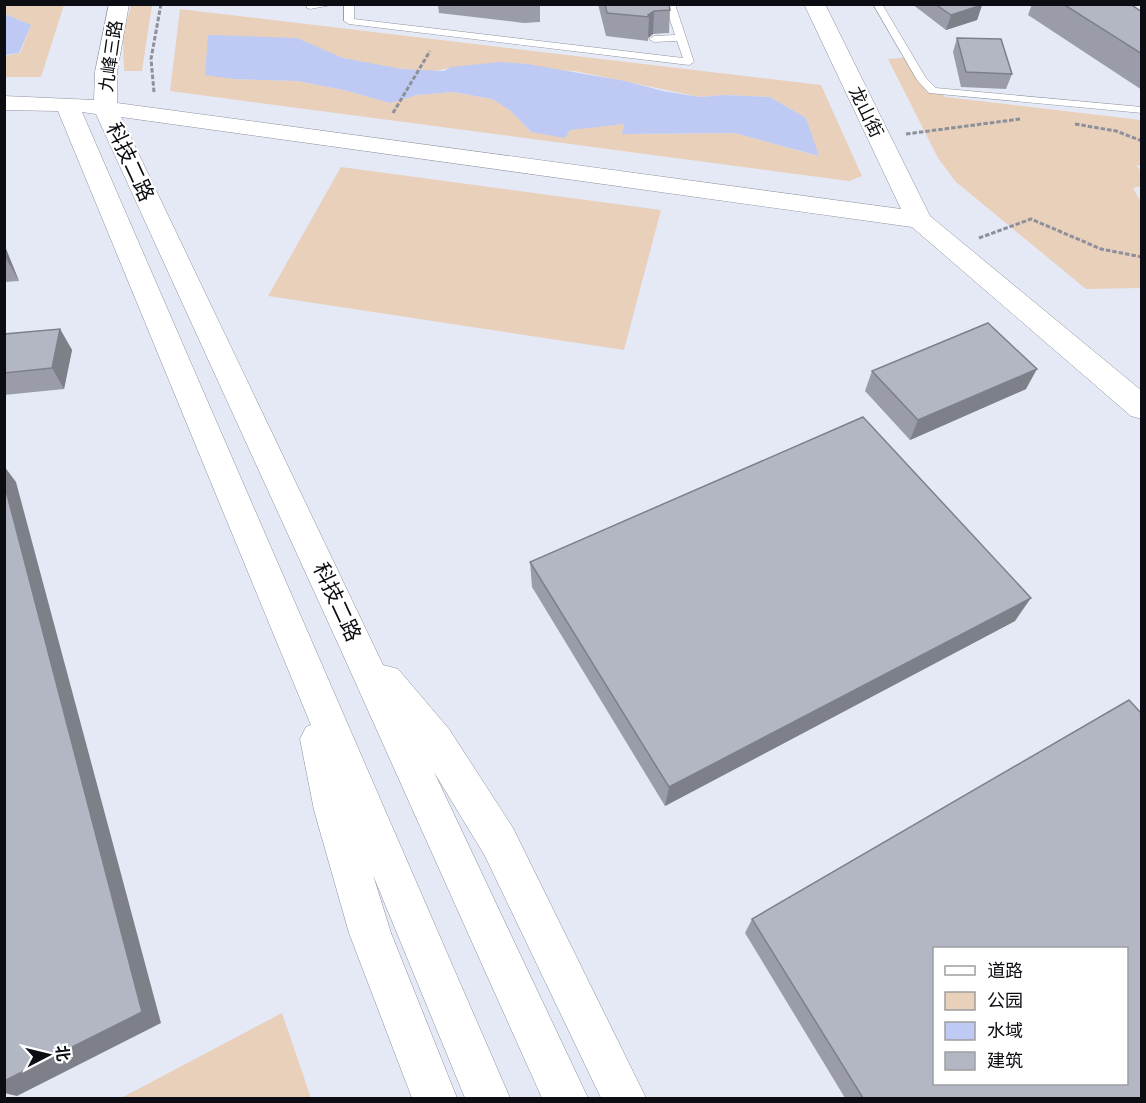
<svg xmlns="http://www.w3.org/2000/svg" width="1146" height="1103" font-family="'Times New Roman','Noto Sans SC',serif">
<style>
.green{fill:#e8d0bb;fill-rule:evenodd}
.water{fill:#becaf3}
.lines{fill:none;stroke-linecap:round;stroke-linejoin:round}
.service-casing{stroke:#8d919d;stroke-width:1}
.tertiary-casing{stroke:#8d919d;stroke-width:1}
.path{stroke:#8d909a;stroke-width:3;stroke-dasharray:4.5 2;stroke-linecap:butt}
.service{fill:#fff;fill-rule:evenodd}
.tertiary{fill:#fff;fill-rule:evenodd}
.wall{fill:#9a9da9}
.shaded-wall{fill:#7d8089}
.building{fill:#b3b7c4;stroke:#7d8089;stroke-width:1.5;fill-rule:evenodd}
.labels{text-anchor:middle;dominant-baseline:central;stroke-width:4.5;stroke-linejoin:round;paint-order:stroke}
.far-street-label{font-size:18px;fill:#0c0d12;stroke:#fff}
.street-label{font-size:21px;fill:#0c0d12;stroke:#fff}
</style>
<rect width="100%" height="100%" fill="#e5e9f6"/>
<path class="green" d="M5,5H64L41,77H5L4,56L20,53L31,25L5,14Z
M131,5H152L142,71H124L123,35Z
M180,9L821,85L862,176L849,181L170,91ZM297,38C312,44 328,54 344,58C366,64 434,77 451,67L575,71L700,97L725,95L770,97L806,118L818,156L735,133L622,134L624,124L531,132L511,111L492,99L453,92L417,95L390,103L344,90L297,81L233,79Z
M912,57L928,85L946,97L1141,120V166L1136,165L1141,171V186L1133,188L1141,202V288L1086,289L956,182L938,158L888,59Z
M341,167L661,210L624,350L268,296Z
M282,1013L311,1098H121Z"/>
<path class="water" d="M5,14L31,25L19,53L5,55Z
M208,35L297,38L343,58L402,69L444,71L451,67L500,62L527,64L625,81L663,91L700,97L725,95L770,97L806,118L819,156L735,133L622,134L624,124L570,130L565,138L531,132L511,111L492,99L453,92L417,95L390,103L344,90L297,81L233,79L205,75Z"/>
<g class="lines">
<g class="service-casing">
<path id="service" d="M306,4H337L310,9L307,8Z
M344,4H354V19L683,58L677,41L654,42L649,39L654,36L675,35L665,4H675L694,62L689,65L349,24L344,21Z
M873,4H882L926,78L936,88L1142,107V113L929,93L917,80Z"/>
</g>
<g class="tertiary-casing">
<path id="tertiary" d="M109,4H129L117,72V103L901,209L804,4H825L930,216L1142,391V419L1131,416L912,227L121,117L383,665L398,669L449,729L513,828L646,1098H601L485,856L434,772L588,1098H542L340,648L96,114L82,112L510,1098H465L373,875L391,933L457,1098H412L349,933L314,810L300,739L306,727L311,725L58,111L4,110V96L94,100L95,72Z"/>
</g>
<path class="path" d="M154,92L151,59L161,4
M393,113L430,51
M1075,124L1116,131L1142,141
M906,134L1020,119
M979,238L1031,219L1101,249L1142,257"/>
<use href="#service" class="service"/>
<use href="#tertiary" class="tertiary"/>
</g>
<path class="wall" d="M438,4H540V22L524,23L439,13Z
M598,4H669L670,10L669,33L653,34L648,38V41L606,36Z
M912,4H980L982,5L977,20L946,30Z
M1032,4H1130L1142,12V90L1028,15Z
M957,38L1012,74L1006,89L961,87L953,52Z
M4,244L19,281L4,282Z
M60,329L72,350L64,389L4,395V334Z
M872,371L1026,389L910,440L865,391Z
M530,562L1015,621L665,806L532,587Z
M752,919L1142,1098H845L745,933Z"/>
<path class="shaded-wall" d="M982,5L977,20L946,30L951,15Z
M654,11L653,34L648,38L649,17L648,15Z
M4,244L19,281L4,255Z
M60,329L72,350L64,389L52,368Z
M1037,369L1026,389L910,440L918,420Z
M4,466L16,482L161,1023L17,1096L4,1093Z
M1031,598L1015,621L665,806L669,787Z"/>
<path class="building" d="M605,4H669L670,10L654,11L648,15L649,17L607,13Z
M935,4H980L982,5L951,15Z
M1063,4H1130L1142,12V54Z
M957,38L1001,39L1012,74L966,72Z
M988,323L1037,369L918,420L872,371Z
M60,329L52,368L4,373V334Z
M863,417L1031,598L669,787L530,562Z
M4,483L142,1012L4,1081Z
M1129,700L1142,714V1098H863L752,919ZM934,948H1126V1083H934Z"/>
<g class="labels">
<g class="far-street-label">
<text transform="translate(111 56) rotate(-82)">九峰三路</text>
<text transform="translate(866 112) rotate(64)">龙山街</text>
</g>
<g class="street-label">
<text transform="translate(130 162) rotate(65)">科技二路</text>
<text transform="translate(337 602) rotate(65)">科技二路</text>
</g>
</g>
<rect width="1146" height="1103" fill="none" stroke="#0c0d12" stroke-width="12"/>
<rect x="933" y="947" width="195" height="138" fill="#ffffff" stroke="#9e9ea0" stroke-width="1.5"/>
<rect x="945" y="966" width="30" height="9" fill="#ffffff" stroke="#9e9ea0" stroke-width="1.5"/>
<text x="987" y="977" font-size="18" fill="#0c0d12">道路</text>
<rect x="945" y="992" width="30" height="18" fill="#e8d0bb" stroke="#9e9ea0" stroke-width="1.5"/>
<text x="987" y="1007" font-size="18" fill="#0c0d12">公园</text>
<rect x="945" y="1022" width="30" height="18" fill="#becaf3" stroke="#9e9ea0" stroke-width="1.5"/>
<text x="987" y="1037" font-size="18" fill="#0c0d12">水域</text>
<rect x="945" y="1052" width="30" height="18" fill="#b3b7c4" stroke="#9e9ea0" stroke-width="1.5"/>
<text x="987" y="1067" font-size="18" fill="#0c0d12">建筑</text>
<g transform="translate(48 1055) rotate(83)" stroke="#ffffff" stroke-width="4.5" paint-order="stroke">
<path d="M0-4.5L10 22L0 15L-10 22Z" fill="#0c0d12"/>
<text y="-9" font-size="16" font-weight="bold" text-anchor="middle" fill="#0c0d12">北</text>
</g>
</svg>
